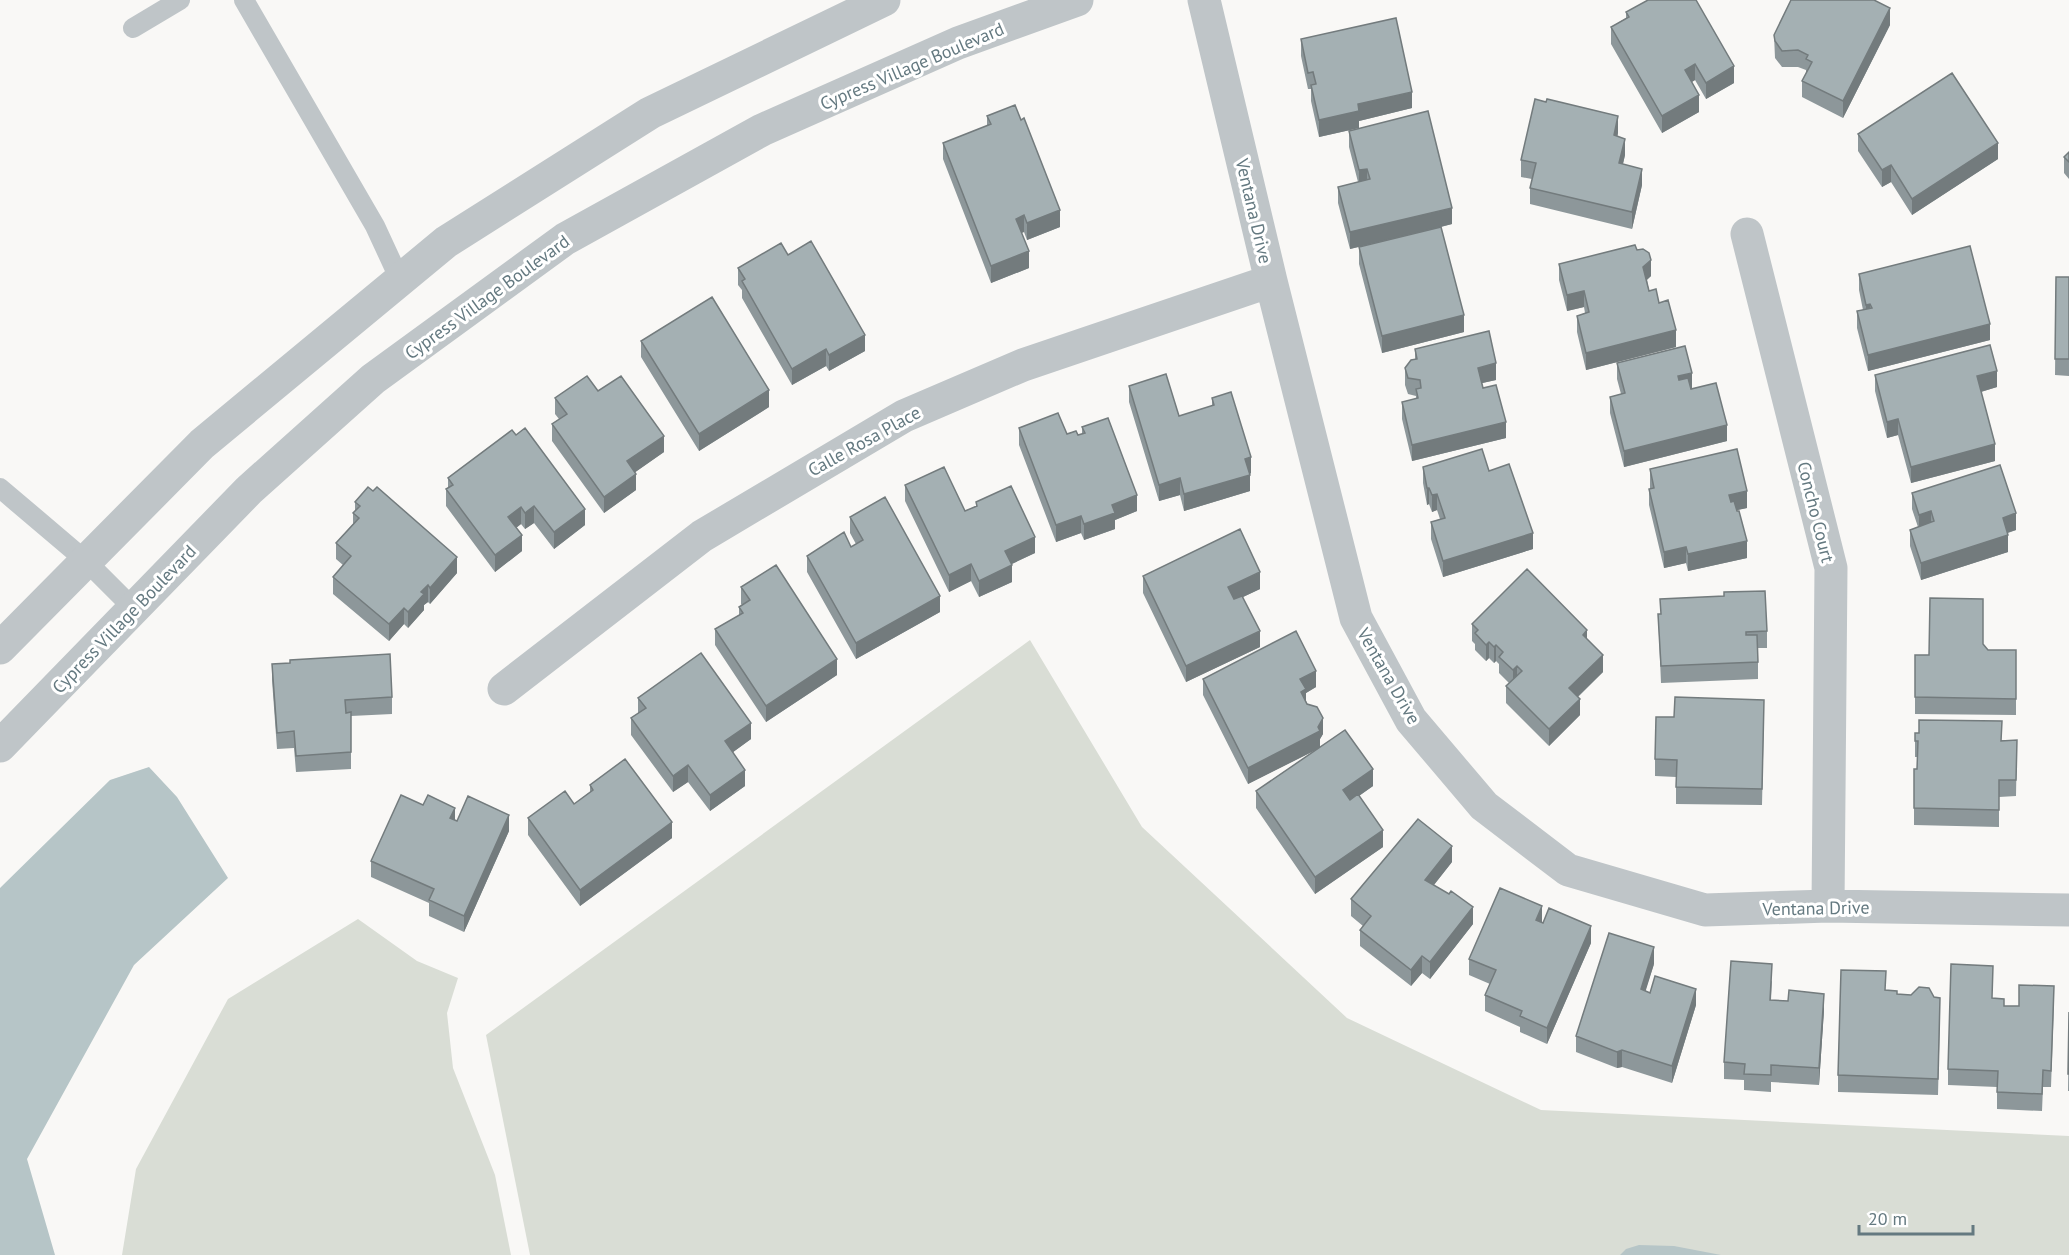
<svg xmlns="http://www.w3.org/2000/svg" width="2069" height="1255" font-family="'PT Sans',sans-serif">
<style>
.green{fill:#d9ddd5}
.water{fill:#b6c5c7}
.lines{fill:none;stroke-linecap:round;stroke-linejoin:round}
.service{stroke:#bfc5c8;stroke-width:20}
.minor{stroke:#bfc5c8;stroke-width:33}
.tertiary{stroke:#bfc5c8;stroke-width:33}
.wall{fill:#8d979a}
.shaded-wall{fill:#737b7d}
.building{fill:#a4b0b3;stroke:#737b7d;stroke-width:1.5}
.labels{text-anchor:middle;dominant-baseline:central;stroke-width:6;stroke-linejoin:round;paint-order:stroke}
.street-label{font-size:18px;fill:#647980;stroke:#fff}
</style>
<rect width="100%" height="100%" fill="#f9f8f6"/>
<path class="green" d="M1030,640L1142,827L1347,1018L1541,1110L2069,1136V1255H530L486,1035Z
M358,919L417,961L458,978L447,1013L453,1068L495,1175L511,1255H122L136,1169L228,999Z"/>
<path class="water" d="M149,767L177,797L228,878L134,965L27,1159L55,1255H0V888L110,780Z
M1639,1245L1674,1246L1721,1255H1620L1626,1249Z"/>
<g class="lines">
<path class="service" d="M244,0L375,226L400,280
M133,28L180,0
M0,488L86,561L134,609"/>
<path class="minor" d="M1204,0L1271,281L1356,618L1411,720L1484,806L1568,870L1705,910L1828,906L2069,910
M1747,234L1831,568L1828,906
M504,689L702,536L904,416L1023,365L1271,281"/>
<path class="tertiary" d="M0,648L202,444L446,242L650,113L884,0
M0,746L249,490L373,379L565,239L762,130L958,43L1077,0"/>
</g>
<path class="wall" d="M1626,12L1734,83L1706,99L1695,80L1692,82L1699,112L1662,133L1611,44V27L1626,18Z
M1890,25L1843,118L1802,97V81L1806,74V70L1798,67H1782L1775,58L1774,35Z
M1301,39L1412,108L1359,121V128L1319,137L1311,101V89H1308L1301,56Z
M987,116L1060,227L1027,240L1024,232L1021,233L1029,268L991,283L943,159V143L987,126Z
M1349,131L1452,224L1441,227L1464,332L1382,353L1359,264V247L1437,228L1350,249L1338,203V187L1358,182L1349,147Z
M1618,133L1617,137L1625,155L1623,164L1642,185L1632,229L1530,204V188L1532,179L1521,177V160Z
M1858,134L1998,159L1912,215L1891,182L1882,187L1858,151Z
M2069,152V179L2064,173V157Z
M1637,250L1651,276L1647,280L1649,291L1676,347L1586,370L1577,332V316L1585,313L1584,307L1567,311L1559,280V264Z
M788,255L865,351L829,371L826,366L792,385L742,298V290L738,285V268Z
M1859,274L1990,340L1868,371L1857,328V311L1863,310L1859,290Z
M2056,277H2069V376L2055,375Z
M641,341L769,407L699,451L641,357Z
M1415,349L1496,380L1482,383L1483,388L1506,438L1412,461L1402,419V402L1416,399V396L1408,394L1405,385V368L1415,359Z
M1617,363L1692,389L1727,441L1624,467L1610,413V397L1621,394L1617,379Z
M1875,375L1997,387L1981,392L1995,461L1911,483L1898,435L1887,438L1875,391Z
M1129,386L1179,416L1212,406V398L1251,473L1250,474V491L1184,511L1180,495L1159,501L1129,402Z
M598,391L664,452L635,472L636,490L604,513L552,441V424L559,419L555,414V398Z
M1082,427L1137,511L1115,520V529L1084,540L1081,533L1056,542L1019,445V428L1078,435L1082,434Z
M512,430L585,525L554,549L534,523L525,529L521,524L516,528L522,551L495,572L446,506V489L448,488V478Z
M1423,467L1489,471L1533,549L1443,577L1431,539V522L1440,519L1437,510L1432,512L1429,504L1427,505L1423,483Z
M1650,469L1747,508L1736,510L1747,558L1688,571L1686,563L1664,568L1649,505V489H1650Z
M905,485L965,511L976,506V502L1035,553L1012,564V582L979,597L971,581L949,592L905,501Z
M1912,493L2016,530L2008,533V552L1921,580L1910,546V530L1918,527L1912,509Z
M355,502L457,573L430,604L428,602L424,605V610L408,628L404,624L389,641L333,594V577L343,565L336,559V543L353,524V513L355,511Z
M850,517L940,612L856,659L807,572V556L851,547L856,544L850,533Z
M1143,576L1260,589L1243,597L1260,647L1186,682L1143,593Z
M741,587L837,675L766,722L715,645V629L739,615V607L742,605L741,604Z
M1658,614L1767,631V648H1758V679L1661,683Z
M1472,624L1587,639L1603,672L1578,697L1580,715L1549,746L1506,703V686L1509,683L1499,673V664L1496,661L1494,663L1489,658L1486,661L1475,650V644L1472,641Z
M1983,644L1988,650H2016V715L1915,714V655H1929Z
M272,664L392,697V714L351,716V769L296,772L294,748L277,749L272,680Z
M1203,679L1316,687L1306,693V701L1323,734L1320,739V747L1373,786L1359,796L1383,847L1315,894L1256,808V791L1317,749L1248,784L1203,695Z
M638,698L751,739L733,752L745,786L710,811L688,782L673,792L631,735V718L638,714Z
M1764,716L1762,805L1676,804V777L1655,776V759L1674,717Z
M2017,740L2016,796L1999,797V827L1914,825V769H1917L1918,757H1915V741Z
M590,785L672,838L580,906L528,835V818L574,804L590,792Z
M455,820L509,831L464,932L429,916V903L371,877V861Z
M1452,862L1434,885L1473,924L1430,979L1422,973L1411,986L1360,946V930L1363,926L1351,916V899Z
M1542,922L1591,943L1547,1044L1520,1032V1027L1485,1011V995L1490,984L1469,975V959Z
M1654,964L1645,991L1696,1005L1672,1083L1622,1067L1617,1068L1576,1052V1036Z
M1772,980L1771,1000L1824,1010L1819,1085L1771,1082V1092L1744,1090V1080L1724,1079V1062Z
M1886,990L1897,994L1911,995L1940,1014L1938,1095L1838,1092V1075Z
M1993,998L2004,1006H2019L2054,1003L2051,1087H2043L2042,1111L1997,1109V1087L1948,1085V1069Z
M2069,1012V1091H2068Z"/>
<path class="shaded-wall" d="M1890,8V25L1843,118V101Z
M1695,64V80L1685,86V70Z
M1734,66V83L1706,99V83Z
M1412,92V108L1359,121V128L1319,137V120L1358,104Z
M1699,95V112L1662,133V116Z
M1618,116V133L1614,152V135Z
M1625,139V155L1619,180V163Z
M1998,143V159L1912,215V199Z
M1891,165V182L1882,187V170Z
M1367,169V185L1359,187V170Z
M1642,169V185L1632,229V212Z
M1452,208V224L1350,249V232Z
M1060,210V227L1027,240V223Z
M1024,215V232L1016,235V219Z
M1029,251V268L991,283V266Z
M1651,260V276L1643,283V267Z
M1584,291V307L1567,311V295Z
M1870,304V321H1866V305Z
M1464,315V332L1382,353V336Z
M1990,324V340L1868,371V355Z
M1676,330V347L1586,370V353Z
M865,335V351L829,371V355Z
M826,349V366L792,385V369Z
M1496,363V380L1478,384V368Z
M1997,371V387L1977,393V376Z
M1692,373V389L1678,392V376Z
M769,390V407L699,451V434Z
M1898,419V435L1887,438V422Z
M1506,422V438L1412,461V445Z
M1727,425V441L1624,467V451Z
M664,436V452L627,478V461Z
M1995,444V461L1911,483V467Z
M1251,457V473L1245,476V459Z
M636,474V490L604,513V497Z
M1250,475V491L1184,511V494Z
M1180,478V495L1159,501V485Z
M1427,488H1429V504L1427,505Z
M1747,491V508L1729,512V495Z
M1437,494V510L1432,512V495Z
M1137,495V511L1115,520V529L1084,540V524L1112,505Z
M534,506V523L525,529V513Z
M521,507V524L508,534V517Z
M585,509V525L554,549V532Z
M1931,511V527L1919,531V515Z
M2016,513V530L2003,534V518Z
M1081,516V533L1056,542V525Z
M1533,533V549L1443,577V561Z
M522,535V551L495,572V555Z
M2008,535V552L1921,580V563Z
M1035,537V553L1005,567V551Z
M1747,541V558L1688,571V554Z
M1686,547V563L1664,568V552Z
M457,557V573L430,604V588Z
M971,564V581L949,592V575Z
M1012,565V582L979,597V581Z
M1260,572V589L1228,604V587Z
M428,585V602L424,605V610L408,628V612L421,592Z
M940,596V612L856,659V643Z
M404,608V624L389,641V624Z
M1587,630V646L1583,635Z
M1260,631V647L1186,682V666Z
M1489,642V658L1486,661V645Z
M1496,645V661L1494,663V647Z
M1603,655V672L1569,705V688Z
M837,659V675L766,722V706Z
M1517,666V683L1513,687V670Z
M1316,671V687L1306,693V705L1301,708L1300,679Z
M1580,699V715L1549,746V729Z
M1323,718V734L1320,739V748L1248,784V768L1318,727Z
M751,723V739L725,758V741Z
M688,765V782L673,792V776Z
M1373,769V786L1343,807V790Z
M745,770V786L710,811V795Z
M455,808V824L450,818Z
M509,815V831L464,932V916Z
M672,822V838L580,906V890Z
M1383,830V847L1315,894V877Z
M1452,846V862L1425,896V880Z
M1542,906V923L1536,920Z
M1473,907V924L1430,979V962Z
M1591,926V943L1547,1044V1028Z
M1654,947V964L1641,1006V989Z
M1422,956V973L1411,986V970Z
M1696,989V1005L1672,1083V1066Z
M1824,994V1010L1819,1085V1068Z
M1622,1050V1067L1617,1068V1052Z"/>
<path class="building" d="M1648,0H1696L1734,66L1706,83L1695,64L1685,70L1699,95L1662,116L1611,27L1629,17L1626,12Z
M1791,0H1874L1890,8L1843,101L1802,81L1812,62L1806,59L1808,55L1798,50L1782,51L1775,41L1774,35Z
M1396,18L1412,92L1358,104L1359,111L1319,120L1311,85L1316,84L1313,72L1308,73L1301,39Z
M1952,73L1998,143L1912,199L1891,165L1882,170L1858,134Z
M1535,99L1546,102L1547,99L1618,116L1614,135L1625,139L1619,163L1642,169L1632,212L1530,188L1536,163L1521,160Z
M1015,105L1021,120L1024,118L1060,210L1027,223L1024,215L1016,219L1029,251L991,266L943,143L991,124L987,116Z
M1428,111L1452,208L1350,232L1338,187L1370,179L1367,169L1359,170L1349,131Z
M2069,152V162L2064,157Z
M1441,227L1464,315L1382,336L1359,247Z
M811,241L865,335L829,355L826,349L792,369L742,281L745,279L738,268L781,243L788,255Z
M1635,245L1637,250L1643,249L1649,253L1651,260L1643,267L1649,291L1656,289L1659,303L1668,300L1676,330L1586,353L1577,316L1589,312L1584,291L1567,295L1559,264Z
M1970,246L1990,324L1868,355L1857,311L1872,308L1870,304L1866,305L1859,274Z
M2056,277H2069V359H2055Z
M712,297L769,390L699,434L641,341Z
M1489,331L1496,363L1478,368L1483,388L1496,385L1506,422L1412,445L1402,402L1418,398L1416,389L1421,388L1420,380L1408,378L1405,368L1411,360L1417,359L1415,349Z
M1990,345L1997,371L1977,376L1995,444L1911,467L1898,419L1887,422L1875,375Z
M1685,346L1692,373L1678,376L1679,380L1688,378L1691,389L1716,383L1727,425L1624,451L1610,397L1625,393L1617,363Z
M1166,374L1179,416L1214,405L1212,398L1231,392L1251,457L1245,459L1250,475L1184,494L1180,478L1159,485L1129,386Z
M587,376L598,391L621,376L664,436L627,461L636,474L604,497L552,424L567,414L555,398Z
M1058,413L1067,434L1076,431L1078,435L1085,433L1082,427L1108,418L1137,495L1112,505L1115,513L1084,524L1081,516L1056,525L1019,428Z
M525,428L585,509L554,532L534,506L525,513L521,507L508,517L522,535L495,555L446,489L453,485L448,478L512,430L516,435Z
M1482,449L1489,471L1509,464L1533,533L1443,561L1431,522L1445,518L1437,494L1432,495L1429,488H1427L1423,467Z
M1737,449L1747,491L1729,495L1731,502L1734,501L1737,511H1739L1747,541L1688,554L1686,547L1664,552L1649,489L1654,488L1650,469Z
M2000,465L2016,513L2003,518L2008,535L1921,563L1910,530L1934,521L1931,511L1919,515L1912,493Z
M944,467L965,511L977,506L976,502L1011,486L1035,537L1005,551L1012,565L979,581L971,564L949,575L905,485Z
M368,487L373,491L377,487L457,557L430,588L428,585L421,592L424,594L408,612L404,608L389,624L333,577L351,556L336,543L359,518L353,513L360,506L355,502Z
M885,497L940,596L856,643L807,556L844,532L851,547L863,540L850,517Z
M1240,529L1260,572L1228,587L1234,599L1242,596L1260,631L1186,666L1143,576Z
M776,565L837,659L766,706L715,629L743,613L739,607L750,600L741,587Z
M1527,569L1587,630L1583,635L1603,655L1569,688L1580,699L1549,729L1506,686L1522,671L1517,666L1513,670L1499,657L1503,652L1496,645L1494,647L1489,642L1486,645L1475,633L1478,630L1472,624Z
M1765,591L1767,631L1746,632V635H1757L1758,662L1661,666L1658,614H1661L1660,599L1724,596V592Z
M1930,598L1983,599V644L1988,650H2016V699L1915,697V655H1929Z
M1296,631L1316,671L1300,679L1306,689L1301,692L1307,704L1317,707L1323,718L1318,727L1320,731L1248,768L1203,679Z
M701,653L751,723L725,741L745,770L710,795L688,765L673,776L631,718L646,708L638,698Z
M390,654L392,697L345,700L346,713L351,712V752L296,756L294,731L277,733L272,664L290,663V660Z
M1675,697L1764,700L1762,789L1676,787L1677,760L1655,759L1656,717H1674Z
M1919,720L2002,721L2001,741L2017,740L2016,780H1999V810L1914,808V769H1917L1918,741H1915V733H1919Z
M1345,730L1373,769L1343,790L1350,800L1358,794L1383,830L1315,877L1256,791Z
M625,759L672,822L580,890L528,818L565,791L574,804L593,790L590,785Z
M401,795L423,805L428,795L455,808L450,818L457,821L468,796L509,815L464,916L429,900L434,889L371,861Z
M1418,819L1452,846L1425,880L1449,894L1451,891L1473,907L1430,962L1422,956L1411,970L1360,930L1371,916L1351,899Z
M1500,888L1542,906L1536,920L1543,923L1549,908L1591,926L1547,1028L1520,1016L1522,1011L1485,995L1496,970L1469,959Z
M1609,933L1654,947L1641,989L1650,993L1655,976L1696,989L1672,1066L1622,1050L1617,1052L1576,1036Z
M1731,961L1772,964L1770,1000L1788,1001L1789,990L1824,994L1819,1068L1771,1065V1075L1744,1074L1745,1064L1724,1062Z
M1951,964L1993,966L1992,998L2004,999V1006H2019V985L2054,986L2051,1071L2043,1070L2042,1094L1997,1092L1998,1071L1948,1069Z
M1841,970L1886,971L1885,990L1897,991V994L1911,995L1919,987L1929,988L1934,997L1940,998L1938,1079L1838,1075Z
M2069,1012V1074H2068Z"/>
<g class="labels">
<g class="street-label">
<text transform="translate(912 66) rotate(-23)">Cypress Village Boulevard</text>
<text transform="translate(1254 211) rotate(77)">Ventana Drive</text>
<text transform="translate(487 297) rotate(-36)">Cypress Village Boulevard</text>
<text transform="translate(864 441) rotate(-29)">Calle Rosa Place</text>
<text transform="translate(1816 512) rotate(76)">Concho Court</text>
<text transform="translate(124 619) rotate(-46)">Cypress Village Boulevard</text>
<text transform="translate(1389 676) rotate(60)">Ventana Drive</text>
<text transform="translate(1816 908) rotate(-1)">Ventana Drive</text>
</g>
</g>
<path d="M1859 1225v9h114v-9" fill="none" stroke="#647980" stroke-width="3"/>
<text x="1868" y="1225" font-size="18" fill="#647980" stroke="#ffffff" stroke-width="4.5" paint-order="stroke">20 m</text>
</svg>
